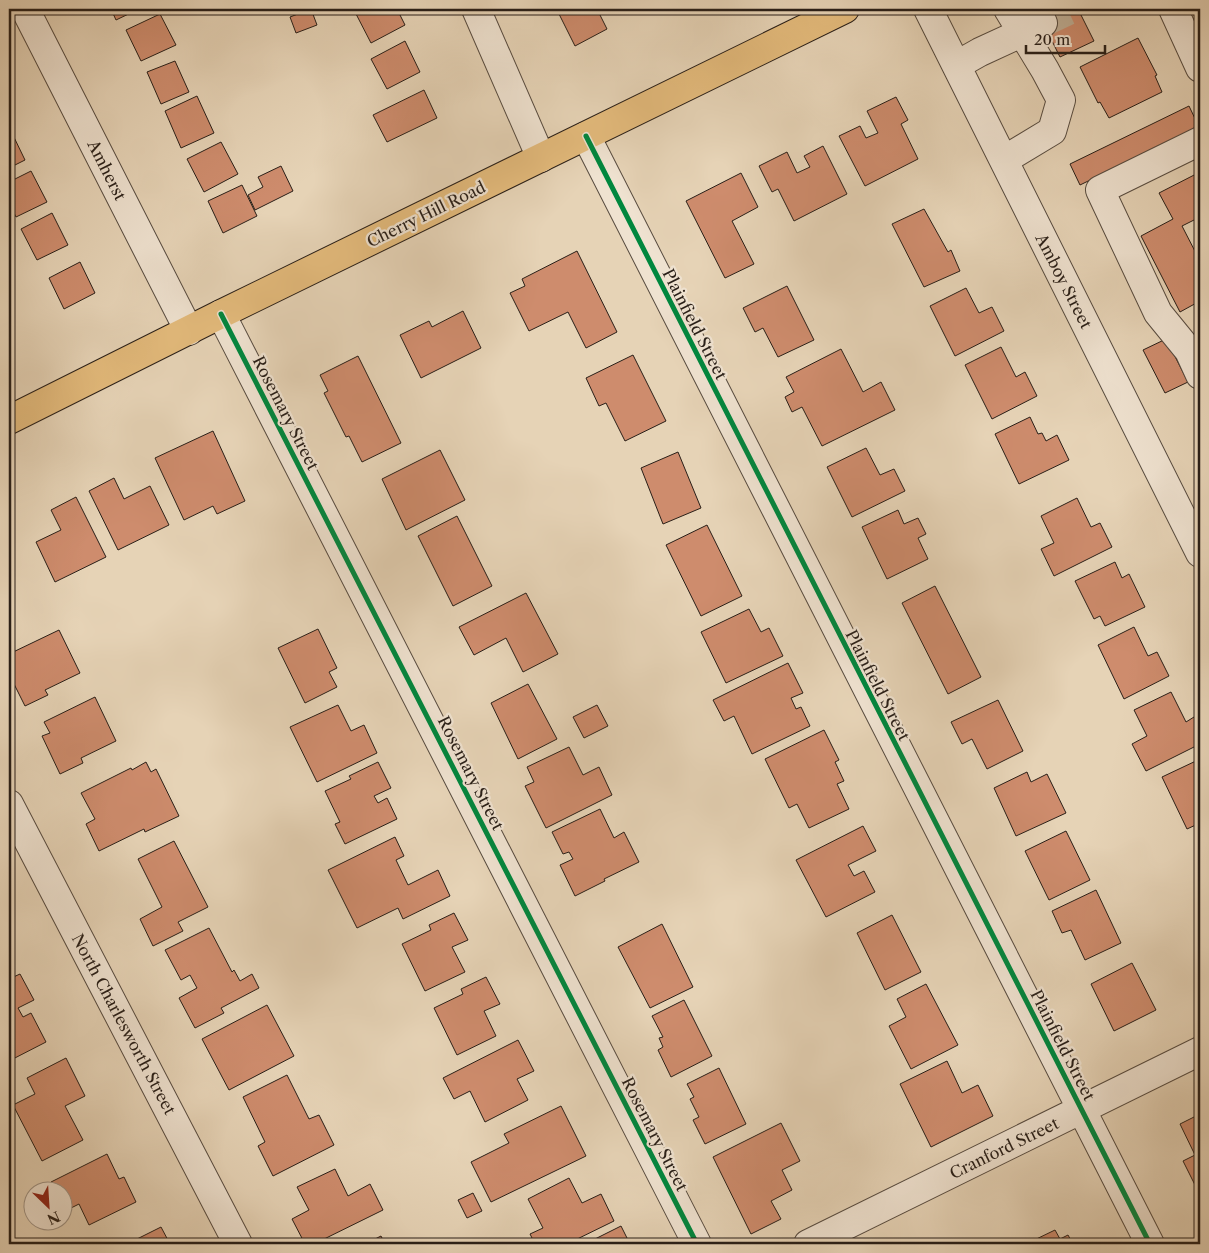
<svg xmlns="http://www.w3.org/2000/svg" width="1209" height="1253" font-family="'Libre Caslon Text',serif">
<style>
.building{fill:#ce8c6d;stroke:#291f18}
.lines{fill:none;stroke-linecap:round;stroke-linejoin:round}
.minor-tunnel{stroke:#c0af96;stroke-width:28;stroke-dasharray:28 14;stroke-linecap:butt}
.minor-casing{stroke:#584c40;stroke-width:30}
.major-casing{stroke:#291f18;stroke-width:30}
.minor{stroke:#efe2d0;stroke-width:28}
.major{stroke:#e3ba7b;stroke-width:28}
.cycleway-casing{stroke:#efe2d0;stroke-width:8}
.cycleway{stroke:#00873e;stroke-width:5}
.labels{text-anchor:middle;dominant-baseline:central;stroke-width:4.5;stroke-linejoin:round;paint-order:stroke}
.street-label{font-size:16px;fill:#291f18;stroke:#efe2d0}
</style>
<rect width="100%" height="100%" fill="#e6d3b6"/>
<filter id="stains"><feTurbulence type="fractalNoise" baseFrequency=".004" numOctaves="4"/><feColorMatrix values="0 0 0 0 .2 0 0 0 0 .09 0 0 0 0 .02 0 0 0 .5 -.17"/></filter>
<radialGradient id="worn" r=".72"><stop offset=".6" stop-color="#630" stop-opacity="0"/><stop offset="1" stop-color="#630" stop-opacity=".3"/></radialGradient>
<path class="building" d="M111,9H139L116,20Z
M311,9L317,25L296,33L290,17Z
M362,9H397L405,25L371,43L355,12Z
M569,9H597L607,29L575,46L559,14Z
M1036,9H1078L1094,41L1060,57Z
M160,14L176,45L141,61L126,30Z
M1138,38L1157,75L1155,76L1162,92L1109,118L1100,102L1098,103L1080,67Z
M405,41L420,72L387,89L371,59Z
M175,61L189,92L161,104L147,72Z
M424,90L437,118L387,142L373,115Z
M197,96L214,133L181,148L165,111Z
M896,97L908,120L901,124L918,159L865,186L839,136L860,126L866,138L878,133L867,111Z
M1189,106L1199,127L1080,185L1070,164Z
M9,129H10L25,160L9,168Z
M221,142L238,174L204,192L187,159Z
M823,146L847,194L794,221L778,189L772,192L759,166L787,152L797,173L810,167L804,156Z
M281,166L293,191L255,210L248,195L263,187L258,177Z
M31,171L47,202L16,217L9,203V182Z
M1200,172V217L1182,226L1200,261V301L1180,312L1141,236L1173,219L1159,193Z
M741,173L758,207L732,221L754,264L725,278L686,201Z
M242,185L257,216L223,233L208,201Z
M924,209L948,252L951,250L960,271L924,287L892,224Z
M52,213L68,245L37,260L21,229Z
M577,251L617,332L586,348L568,312L529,331L510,293L525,286L522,279Z
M80,262L95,293L64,309L49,278Z
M787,286L814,340L778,357L763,328L755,332L743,308Z
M966,288L979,313L992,307L1004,331L955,356L930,306Z
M463,311L481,348L421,378L400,335L429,321L432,327Z
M1166,339L1188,382L1165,393L1143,350Z
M1001,347L1016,377L1025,372L1037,396L992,419L965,365Z
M841,349L863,392L881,382L895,410L822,446L802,407L792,412L785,397L794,392L786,377Z
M633,355L666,421L625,441L606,403L599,406L586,378Z
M358,356L401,443L362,462L349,436L346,437L324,393L328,391L320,375Z
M1030,417L1038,434L1042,433L1046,441L1057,435L1069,460L1019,484L995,434Z
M213,431L245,501L217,514L213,506L184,520L155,458Z
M866,448L880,475L894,469L905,491L852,517L827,467Z
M440,450L465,500L406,530L382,479Z
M678,452L701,508L663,524L641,468Z
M114,478L124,499L150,486L169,525L118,550L89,491Z
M76,497L106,557L55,582L36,542L61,530L51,510Z
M1077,498L1091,527L1100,523L1112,547L1054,576L1041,549L1054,543L1041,516Z
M898,510L904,524L918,518L926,534L918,538L928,559L887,579L862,527Z
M457,516L492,586L453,606L418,536Z
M707,525L742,596L701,616L666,545Z
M1115,562L1122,578L1129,574L1145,607L1105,626L1100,616L1094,619L1075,581Z
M935,586L981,677L948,694L902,603Z
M526,593L558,654L523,672L506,638L474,655L459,627Z
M749,609L761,632L769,628L783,656L726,683L701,632Z
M1134,627L1148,656L1157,652L1169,676L1124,699L1098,645Z
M318,629L337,668L329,672L337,687L305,703L278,648Z
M59,630L80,673L45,690L48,695L25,706L9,674V667L14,665L9,654Z
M788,663L803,693L791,698L796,709L801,707L810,726L752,754L734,716L724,721L713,700Z
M528,684L557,739L518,759L491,703Z
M1171,692L1186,722L1194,717L1200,729V744L1146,771L1132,744L1147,736L1134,710Z
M95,697L116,741L81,758L83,763L60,774L42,736L50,733L44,722Z
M998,700L1023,751L987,769L972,739L962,744L951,722Z
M338,705L351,731L364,725L377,753L317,782L290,727Z
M597,705L608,726L584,738L573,717Z
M824,730L839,760L835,762L844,781L837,784L849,809L809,828L797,804L789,808L765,759Z
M569,747L583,775L599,767L612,795L546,828L525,786L534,782L527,767Z
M1198,760L1200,764V823L1187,829L1162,777Z
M146,762L151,772L156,769L179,816L145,832L144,829L99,851L86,824L95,819L81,793L131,768L132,770Z
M378,762L391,788L374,796L378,803L387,798L397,819L345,844L335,824L340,822L325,791L351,779L349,776Z
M1027,772L1031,782L1047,774L1066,813L1016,836L994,788Z
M600,809L614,838L624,832L639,862L604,879L605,881L575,896L560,865L573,859L569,852L563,854L552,832Z
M863,826L876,851L848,865L854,876L864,871L875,892L826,917L796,860Z
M1066,831L1090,880L1049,900L1025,851Z
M395,837L404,856L396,860L408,885L438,870L450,896L403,919L398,908L357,928L328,870Z
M174,841L208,907L178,922L183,931L153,946L140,919L162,907L138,859Z
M1096,890L1121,943L1085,960L1071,930L1062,933L1052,911Z
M454,913L468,940L452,947L465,972L425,991L402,944L431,930L429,925Z
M892,915L921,972L885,990L857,933Z
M662,924L693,987L650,1008L618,947Z
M209,928L232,972L234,970L240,981L252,974L259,988L221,1008L224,1013L195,1028L179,998L197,988L190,975L181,980L165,950Z
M1132,963L1156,1010L1114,1031L1091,984Z
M20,974L34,1000L18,1008L23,1017L31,1013L46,1042L9,1061V979Z
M486,977L500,1004L484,1011L496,1036L457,1055L434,1008L463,994L461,989Z
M926,984L958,1045L911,1069L889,1026L906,1017L897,999Z
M684,1000L712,1056L671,1077L658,1050L663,1047L659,1038L663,1037L652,1016Z
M267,1005L294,1056L229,1090L202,1039Z
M518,1040L534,1071L517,1079L528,1100L485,1122L470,1091L454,1099L443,1078Z
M66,1058L85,1096L65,1106L83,1140L42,1161L13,1105L35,1094L27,1078Z
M947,1061L962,1093L978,1085L993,1116L931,1147L900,1084Z
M719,1068L746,1124L705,1144L693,1120L699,1117L690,1099L694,1097L687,1084Z
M287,1075L309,1119L319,1115L334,1145L273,1176L258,1146L265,1142L243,1097Z
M561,1106L586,1156L491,1202L471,1162L509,1143L504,1134Z
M1200,1114V1185L1196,1187L1183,1161L1195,1155L1180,1124Z
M781,1123L800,1161L782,1170L792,1190L771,1201L781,1219L751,1234L713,1157Z
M107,1154L119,1179L124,1177L136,1202L89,1225L79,1204L65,1211L62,1205V1190H55L51,1182Z
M335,1169L348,1196L370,1184L383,1210L314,1244H305L292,1219L309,1210L297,1187Z
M569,1178L582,1203L601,1194L614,1221L567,1244H535L530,1234L543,1228L528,1199Z
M473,1193L482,1211L467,1218L458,1200Z
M621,1226L630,1244H585Z
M161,1227L170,1244H127Z
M1055,1230L1060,1239L1068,1235L1073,1244H1026Z
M381,1236L385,1244H365Z"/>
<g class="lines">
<path class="minor-tunnel" d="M1043,23L1073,9"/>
<g class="minor-casing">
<path id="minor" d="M25,9L189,331
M476,9L541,158
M928,9L1200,553
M1173,9L1200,68
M957,65L980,52L1043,23
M586,136L1150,1244
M1200,141L1100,190L1158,313L1189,351L1200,375
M1004,160L1052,131L1061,100L1045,70L1008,9
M221,314L697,1244
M9,804L238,1244
M808,1244L1200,1051"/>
</g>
<g class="major-casing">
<path id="major" d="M9,420L221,314L845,9"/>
</g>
<use href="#minor" class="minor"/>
<use href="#major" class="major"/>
<g class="cycleway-casing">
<path id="cycleway" d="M586,136L1150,1244
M221,314L697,1244"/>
</g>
<use href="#cycleway" class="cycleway"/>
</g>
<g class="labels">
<g class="street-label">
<text transform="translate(107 170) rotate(63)">Amherst</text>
<text transform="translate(426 214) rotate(-26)">Cherry Hill Road</text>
<text transform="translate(1064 281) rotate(63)">Amboy Street</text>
<text transform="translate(695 324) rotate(63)">Plainfield Street</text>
<text transform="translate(286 413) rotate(63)">Rosemary Street</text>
<text transform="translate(878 685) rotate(63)">Plainfield Street</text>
<text transform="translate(471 773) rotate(63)">Rosemary Street</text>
<text transform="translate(124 1024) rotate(62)">North Charlesworth Street</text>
<text transform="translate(1063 1045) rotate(63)">Plainfield Street</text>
<text transform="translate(655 1134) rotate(63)">Rosemary Street</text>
<text transform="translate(1004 1148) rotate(-26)">Cranford Street</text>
</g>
</g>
<rect width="1209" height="1253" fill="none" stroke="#e6d3b6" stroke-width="30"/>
<rect x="10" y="10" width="1189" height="1233" fill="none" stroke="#291f18" stroke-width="2.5"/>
<rect x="15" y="15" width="1179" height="1223" fill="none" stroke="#291f18"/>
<g transform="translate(48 1206) rotate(155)"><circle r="24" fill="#efe2d0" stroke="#a09486"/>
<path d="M0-4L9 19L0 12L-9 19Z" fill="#8f2418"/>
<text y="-8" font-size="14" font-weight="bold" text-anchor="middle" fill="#291f18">N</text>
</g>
<path d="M1026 45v8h79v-8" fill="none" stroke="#291f18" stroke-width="2.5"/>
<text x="1034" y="45" font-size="15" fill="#291f18" stroke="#efe2d0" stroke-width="4" paint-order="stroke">20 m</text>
<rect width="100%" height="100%" filter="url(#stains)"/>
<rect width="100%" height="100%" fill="url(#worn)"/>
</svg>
